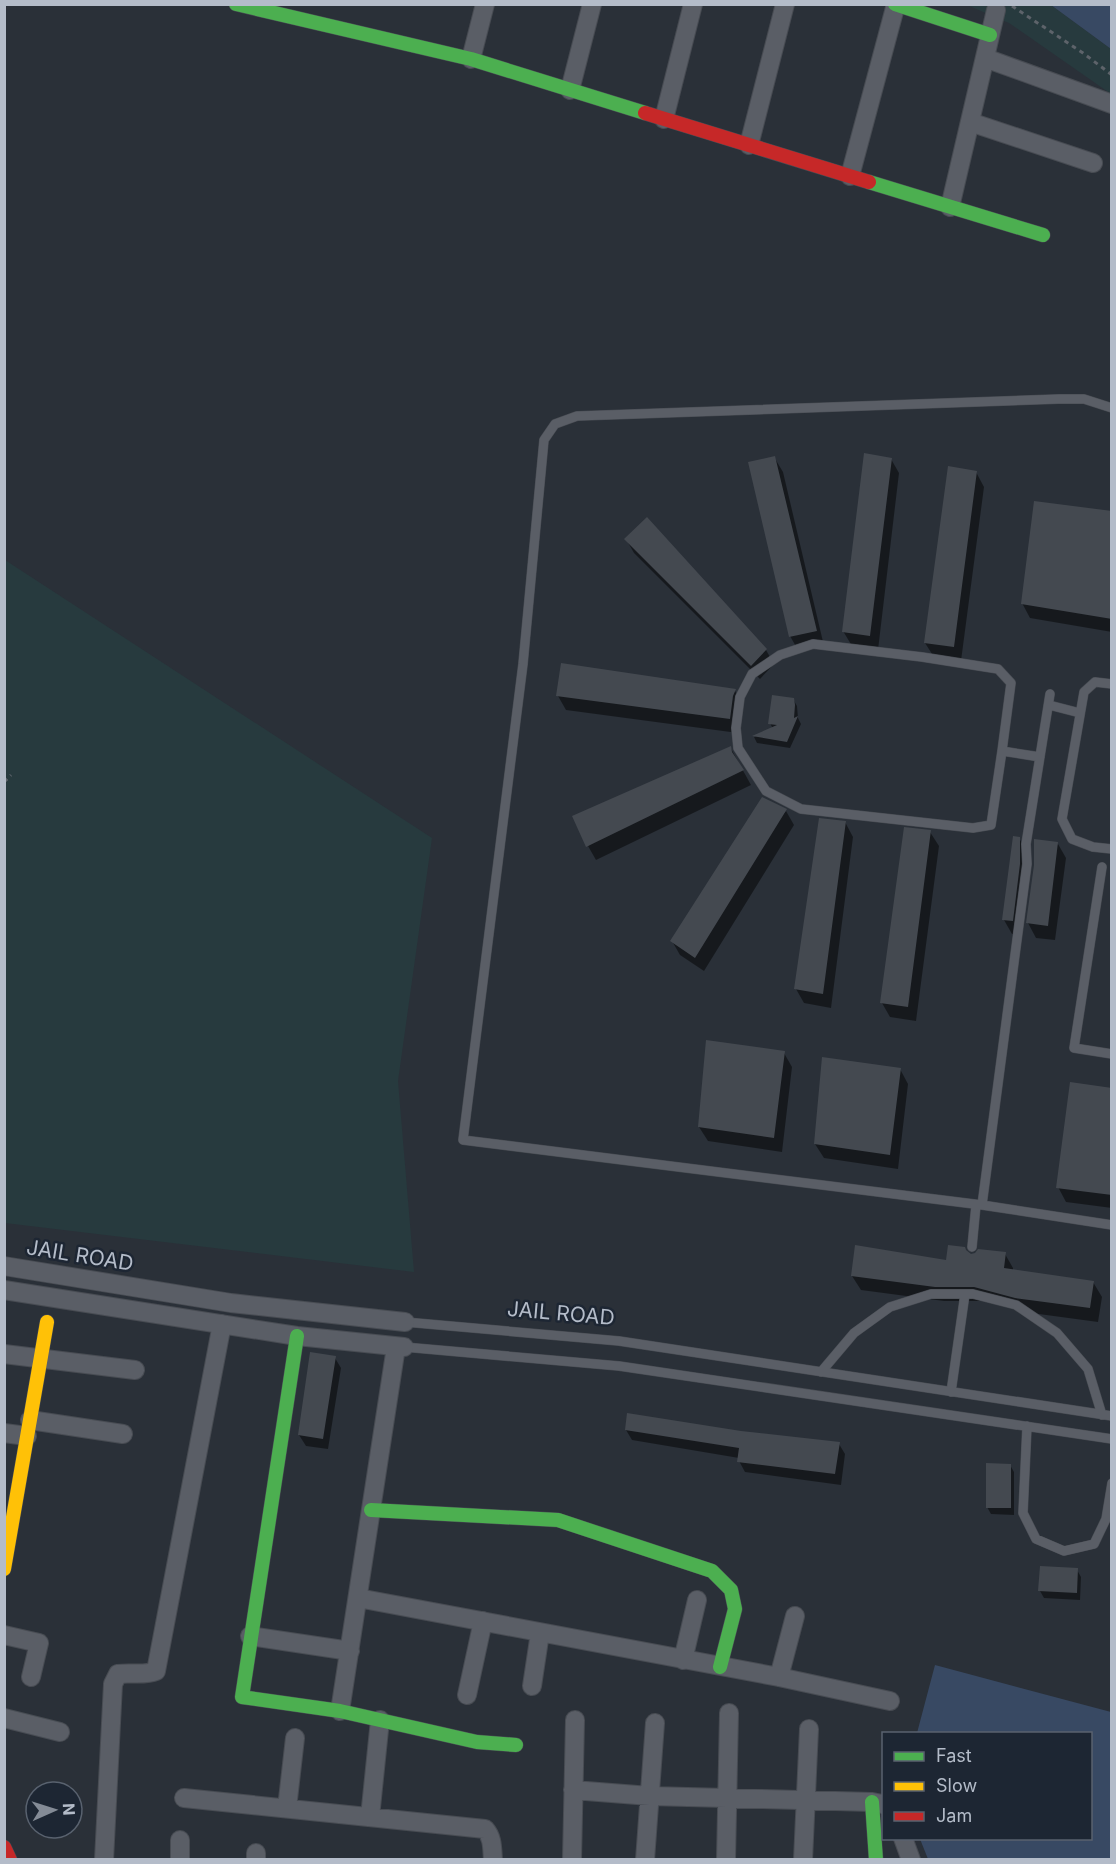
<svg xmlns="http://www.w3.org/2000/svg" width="1116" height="1864" font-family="Inter,sans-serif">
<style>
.green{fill:#273a3e}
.water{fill:#384963}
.shadow{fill:#0007}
.building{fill:#444950}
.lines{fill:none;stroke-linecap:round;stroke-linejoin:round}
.lane-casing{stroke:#484c53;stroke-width:10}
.street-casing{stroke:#484c53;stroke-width:20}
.fast-casing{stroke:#484c53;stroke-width:15}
.slow-casing{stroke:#484c53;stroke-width:15}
.jam-casing{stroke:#484c53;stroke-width:15}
.path{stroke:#5d636a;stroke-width:3;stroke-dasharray:4.5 4.5;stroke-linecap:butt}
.lane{stroke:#5a5e66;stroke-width:9}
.street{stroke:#5a5e66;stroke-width:18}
.fast{stroke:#4caf50;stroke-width:14}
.slow{stroke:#ffc107;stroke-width:14}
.jam{stroke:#c62828;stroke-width:14}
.labels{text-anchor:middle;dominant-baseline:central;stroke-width:5;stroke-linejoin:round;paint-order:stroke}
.street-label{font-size:21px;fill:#b4bcc9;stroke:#1d2633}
</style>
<rect width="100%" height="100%" fill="#2a3038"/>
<path class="green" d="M967,5H1051L1111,49V94L1009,23Z
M5,560L432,838L398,1081L414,1272L5,1223Z"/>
<path class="water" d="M1051,5H1111V49Z
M935,1665L1111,1712V1859H928L920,1839L1090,1838V1734L917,1733Z"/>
<path class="shadow" d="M774,457L783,472L824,646L798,650L790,636Z
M891,459L899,473L878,650L852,646L843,631Z
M976,472L984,487L961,661L934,657L925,643Z
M1112,513V632L1030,618L1022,603Z
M626,539L766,650L774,664L760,679L634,553Z
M562,665L735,691L744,705L741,711L738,733L566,710L558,696Z
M793,699L797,706L798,718L801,724L790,748L757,743L754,737L773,729L770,723Z
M730,747L751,785L596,860L588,846Z
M786,811L794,825L704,971L680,955L672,941Z
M845,822L853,837L831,1008L804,1003L796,989Z
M930,832L939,846L916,1021L890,1017L882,1003Z
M1019,838L1028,853L1020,935L1012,934L1004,920Z
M1058,844L1066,858L1055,940L1036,938L1028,923L1035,865Z
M784,1053L792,1067L782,1152L708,1141L699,1127Z
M900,1069L908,1084L898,1169L824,1158L815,1144Z
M1112,1090V1208L1066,1202L1058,1187Z
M1005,1254L1013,1268V1271L1093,1282L1102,1297L1098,1322L1024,1312L984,1301H944L861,1290L852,1276L948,1262L970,1255Z
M335,1358L341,1368L328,1449L306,1446L299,1435Z
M626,1430L741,1432L839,1444L845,1454L841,1485L745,1472L739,1461V1458L632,1440Z
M1010,1465L1014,1472V1515L991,1514L987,1507Z
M1077,1570L1081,1577L1080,1600L1044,1598L1040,1591Z"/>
<path class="building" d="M864,453L892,458L870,636L842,632Z
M775,456L817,631L789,637L748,462Z
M948,466L977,471L954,647L924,643Z
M1034,501L1112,511V619L1021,604Z
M647,517L767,649L751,666L624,539Z
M561,663L736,689L733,696L730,719L556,696Z
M772,695L794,698L795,705L794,718L798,716L787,742L752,736L777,725L768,724Z
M731,746L732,752L744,770L586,847L572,816Z
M762,797L787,809L695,958L670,941Z
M819,818L846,821L823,994L794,989Z
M904,827L931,830L908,1007L880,1003Z
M1013,836L1020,837V864L1013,921L1002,920Z
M1034,839L1058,842L1048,926L1026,923L1034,865Z
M706,1040L785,1051L774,1138L698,1127Z
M822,1057L901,1068L890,1155L814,1144Z
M1070,1082L1112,1088V1195L1056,1188Z
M855,1245L946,1260L948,1245L965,1247L966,1250L971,1254L975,1253L978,1249L1006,1252L1004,1268L1094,1281L1090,1308L1015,1298L974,1287H935L851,1276Z
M310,1352L336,1356L323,1439L298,1435Z
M627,1413L741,1431L840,1442L835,1474L737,1462L739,1448L625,1430Z
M986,1463L1011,1464V1508H986Z
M1040,1566L1078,1568L1077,1593L1038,1591Z"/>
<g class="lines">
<g class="lane-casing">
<path id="lane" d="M1112,408L1084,399H1059L577,416L555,424L544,440L523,664L463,1140L982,1205L1112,1225
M1112,684L1095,682L1084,692L1062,819L1072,839L1093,847L1112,849
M1049,705L1080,713
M1002,751L1011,683L998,669L922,657L813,644L780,655L752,674L740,697L736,728L738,748L766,791L801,809L973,828L991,825L1002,751L1040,757
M1102,867L1074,1048L1112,1054
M982,1205L1027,864L1026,844L1050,694
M972,1247L976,1205
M405,1322L619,1341L1112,1416
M404,1347L619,1366L1112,1439
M821,1372L854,1333L890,1307L931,1294H973L1016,1305L1057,1333L1088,1369L1102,1415
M951,1392L965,1294
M1027,1426L1023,1513L1036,1539L1064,1551L1094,1544L1106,1519L1112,1483"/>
</g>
<g class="street-casing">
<path id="street" d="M985,58L1112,104
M471,59L485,4
M570,90L592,4
M664,119L693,4
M970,122L1093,163
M749,145L785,4
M850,176L896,4
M950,207L996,10
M4,1266L231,1303L405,1322
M4,1290L297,1336L404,1347
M4,1354L135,1370
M30,1420L123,1434
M4,1433L27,1436
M358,1598L779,1677L890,1701
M4,1635L39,1643L31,1677
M250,1636L350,1651
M683,1660L697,1600
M779,1677L795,1616
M532,1686L540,1633
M467,1695L483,1621
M340,1711L396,1347
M4,1718L60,1732
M573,1790L650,1796L872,1802L882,1804
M184,1798L485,1829C493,1838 492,1848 493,1860
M287,1808L295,1738
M370,1817L380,1720
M903,1838L911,1860
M104,1860L113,1684L118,1674C131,1672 144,1676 156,1671L222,1324
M180,1860V1840
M256,1860V1853
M572,1860L575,1720
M645,1860L655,1723
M726,1860L729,1713
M803,1860L809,1729"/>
</g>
<g class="fast-casing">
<path id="fast" d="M236,4L471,59L645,113
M895,4L990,35
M869,182L1043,235
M297,1336L242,1697L340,1711L477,1742L516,1745
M371,1510L558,1520L712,1571L731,1590L735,1609L720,1667
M872,1802L876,1860"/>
</g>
<g class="slow-casing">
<path id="slow" d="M4,1569L47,1322"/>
</g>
<g class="jam-casing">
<path id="jam" d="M645,113L869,182
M4,1847L10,1860"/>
</g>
<path class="path" d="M1012,6L1083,53L1112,75
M4,782L11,775"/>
<use href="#lane" class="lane"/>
<use href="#street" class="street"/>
<use href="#fast" class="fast"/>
<use href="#slow" class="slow"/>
<use href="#jam" class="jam"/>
</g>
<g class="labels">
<g class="street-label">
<text transform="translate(80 1255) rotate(9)">JAIL ROAD</text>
<text transform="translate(561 1313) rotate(5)">JAIL ROAD</text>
</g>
</g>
<rect width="1116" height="1864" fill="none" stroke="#b4bcc9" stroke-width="12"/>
<rect x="882" y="1732" width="210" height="108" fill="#1d2633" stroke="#59626f" stroke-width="1.5"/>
<rect x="894" y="1752" width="30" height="9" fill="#4caf50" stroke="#59626f" stroke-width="1.5"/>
<text x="936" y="1762" font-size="18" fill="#b4bcc9">Fast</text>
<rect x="894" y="1782" width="30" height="9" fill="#ffc107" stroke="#59626f" stroke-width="1.5"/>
<text x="936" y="1792" font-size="18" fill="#b4bcc9">Slow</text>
<rect x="894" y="1812" width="30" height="9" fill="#c62828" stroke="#59626f" stroke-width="1.5"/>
<text x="936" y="1822" font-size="18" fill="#b4bcc9">Jam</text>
<g transform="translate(54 1810) rotate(87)"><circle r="28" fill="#1d2633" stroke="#59626f" stroke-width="1.5"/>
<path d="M0-4.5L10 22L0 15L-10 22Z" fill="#848b96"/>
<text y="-9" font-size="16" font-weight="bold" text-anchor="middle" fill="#b4bcc9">N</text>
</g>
</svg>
